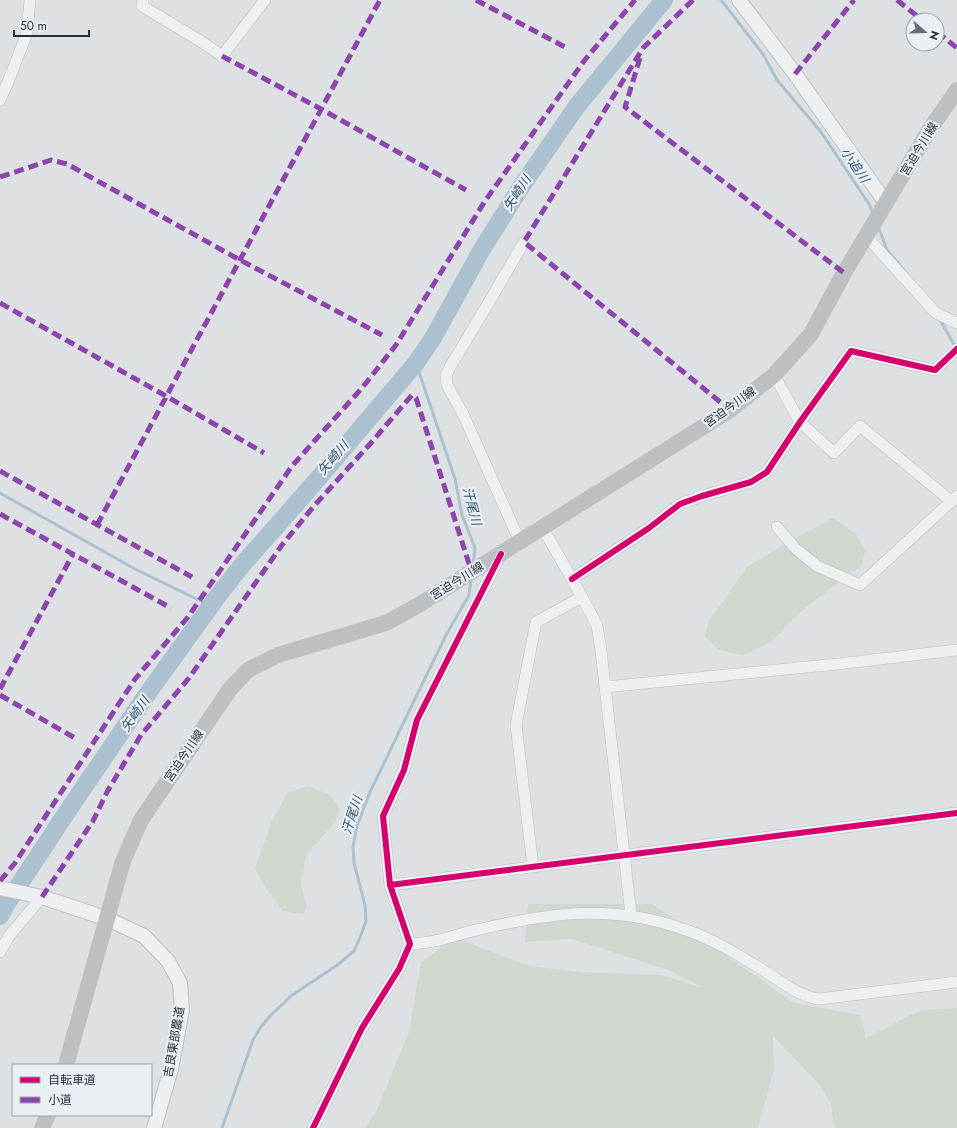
<svg xmlns="http://www.w3.org/2000/svg" width="957" height="1128" font-family="Jost,'Noto Sans JP',sans-serif">
<style>
.green{fill:#cfd7ce}
.lines{fill:none;stroke-linecap:round;stroke-linejoin:round}
.stream{stroke:#acc1cf;stroke-width:3}
.river{stroke:#acc1cf;stroke-width:18}
.minor-casing{stroke:#bcbfc1;stroke-width:12}
.tertiary-casing{stroke:#bcbfc1;stroke-width:16}
.minor{stroke:#edeff0;stroke-width:11}
.tertiary{stroke:#edeff0;stroke-width:14}
.secondary{stroke:#bcc0c3;stroke-width:16}
.quiet{stroke:#8e44ad;stroke-width:5;stroke-dasharray:10 5;stroke-linecap:butt}
.cycleway-casing{stroke:#eaeff4;stroke-width:8}
.cycleway{stroke:#d6006c;stroke-width:6}
.labels{text-anchor:middle;dominant-baseline:central;stroke-width:4;stroke-linejoin:round;paint-order:stroke}
.street-label{font-size:12px;fill:#26303b;stroke:#eaeff4}
.water-label{font-size:13px;font-style:italic;fill:#30536e;stroke:#eaeff4}
</style>
<rect width="100%" height="100%" fill="#dee1e3"/>
<path class="green" d="M833,518L856,534L865,551L861,567L849,574L798,614L771,642L743,655L719,650L705,637L709,621L747,567L783,545Z
M308,786L332,796L340,809L336,821L306,855L301,885L307,907L303,914L283,911L265,887L255,869L271,823L288,792Z
M528,904H653L794,1003L860,1015L866,1038L921,1010L957,1008V1128H834L831,1104L818,1083L773,1036L774,1069L758,1128H365L377,1110L409,1032L421,963L454,937L529,966L582,972L661,975L703,988L669,970L572,939L525,942Z"/>
<g class="lines">
<path class="stream" d="M721,0L763,54L777,80L821,132L869,204L873,213
M878,226L887,250L908,275
M939,318L956,348
M416,363L455,479L462,515L475,548L473,565
M0,493L135,569L211,606
M0,901L7,903
M222,1128L253,1040L260,1028L270,1016L292,995L336,966L354,951L361,935L366,921L365,905L354,863L353,847L357,826L370,792L445,637L469,595L471,579"/>
<path class="river" d="M0,916L7,903L69,809L148,693L217,597L243,564L310,488L416,363L433,338L481,251L521,187L577,106L664,0"/>
<g class="minor-casing">
<path id="minor" d="M143,0L142,6L202,42L222,56L265,0
M0,100L8,82L27,33L30,0
M866,236L936,313L957,323
M774,375L800,422L834,453L860,426L951,501
M542,527L572,579L597,625L601,651L631,915
M777,527L796,549L817,566L860,585L957,496
M520,542L463,414L447,385L446,375L451,365L458,354L489,302L524,242
M572,579L649,528L680,504L702,496L751,482L767,472L800,422L851,351L935,370L957,349
M605,687L838,664L957,650
M533,867L516,725L536,622L582,597
M390,885L957,813
M410,944C418,943 427,943 434,941C450,938 465,932 481,929C554,912 613,904 686,930C715,940 740,956 766,972C782,982 800,997 819,999L957,982
M0,952L9,936L42,897
M313,1128L362,1028L399,969L410,944L390,885L383,816L404,770L417,720L501,554"/>
</g>
<g class="tertiary-casing">
<path id="tertiary" d="M739,0L795,74L886,203
M0,888L42,897L108,919L144,936L168,961L180,983L182,1010L171,1069L154,1128"/>
</g>
<use href="#minor" class="minor"/>
<use href="#tertiary" class="tertiary"/>
<path class="secondary" d="M66,1065L123,861L141,820L230,689L248,670L278,655L386,623L417,606L730,410L774,375L796,351L811,334L844,273L930,129L957,90
M42,1128L48,1115"/>
<path class="quiet" d="M476,0L565,47
M693,0L643,48L524,242L730,410
M897,0L922,20
M937,32L957,48
M222,56L321,109L466,190
M640,58L625,107L844,273
M795,74L854,0
M0,177L51,160L67,164L240,260L382,335
M0,303L166,396L264,453
M0,471L192,577
M0,514L171,608
M97,525L380,0
M0,689L73,554
M0,695L75,738
M0,881L15,863L135,679L188,617L292,466L362,388L396,345L485,201L584,61L635,0
M42,897L93,821L107,792L141,735L189,678L282,545L314,506L370,444L412,395L416,398L472,573"/>
<g class="cycleway-casing">
<path id="cycleway" d="M572,579L649,528L680,504L702,496L751,482L767,472L800,422L851,351L935,370L957,349
M390,885L957,813
M313,1128L362,1028L399,969L410,944L390,885L383,816L404,770L417,720L501,554"/>
</g>
<use href="#cycleway" class="cycleway"/>
</g>
<g class="labels">
<g class="street-label">
<text transform="translate(919 149) rotate(-59)">宮迫今川線</text>
<text transform="translate(730 407) rotate(-36)">宮迫今川線</text>
<text transform="translate(457 581) rotate(-32)">宮迫今川線</text>
<text transform="translate(184 756) rotate(-56)">宮迫今川線</text>
<text transform="translate(174 1042) rotate(-80)">吉良東部農道</text>
</g>
<g class="water-label">
<text transform="translate(855 165) rotate(56)">小追川</text>
<text transform="translate(517 193) rotate(-57)">矢崎川</text>
<text transform="translate(333 458) rotate(-49)">矢崎川</text>
<text transform="translate(472 506) rotate(75)">汗尾川</text>
<text transform="translate(135 714) rotate(-55)">矢崎川</text>
<text transform="translate(352 815) rotate(-72)">汗尾川</text>
</g>
</g>
<rect x="12" y="1064" width="140" height="52" fill="#eaeff4" stroke="#9ca3aa"/>
<rect x="20" y="1077" width="20" height="6" fill="#d6006c" stroke="#9ca3aa"/>
<text x="48" y="1084" font-size="12" fill="#26303b">自転車道</text>
<rect x="20" y="1097" width="20" height="6" fill="#8e44ad" stroke="#9ca3aa"/>
<text x="48" y="1104" font-size="12" fill="#26303b">小道</text>
<g transform="translate(925 32) rotate(110)"><circle r="19" fill="#eaeff4" stroke="#9ca3aa"/>
<path d="M0-3L7 15L0 10L-7 15Z" fill="#666e76"/>
<text y="-6" font-size="11" font-weight="bold" text-anchor="middle" fill="#26303b">N</text>
</g>
<path d="M14 30v6h75v-6" fill="none" stroke="#26303b" stroke-width="2"/>
<text x="20" y="30" font-size="12" fill="#26303b" stroke="#eaeff4" stroke-width="3" paint-order="stroke">50 m</text>
</svg>
